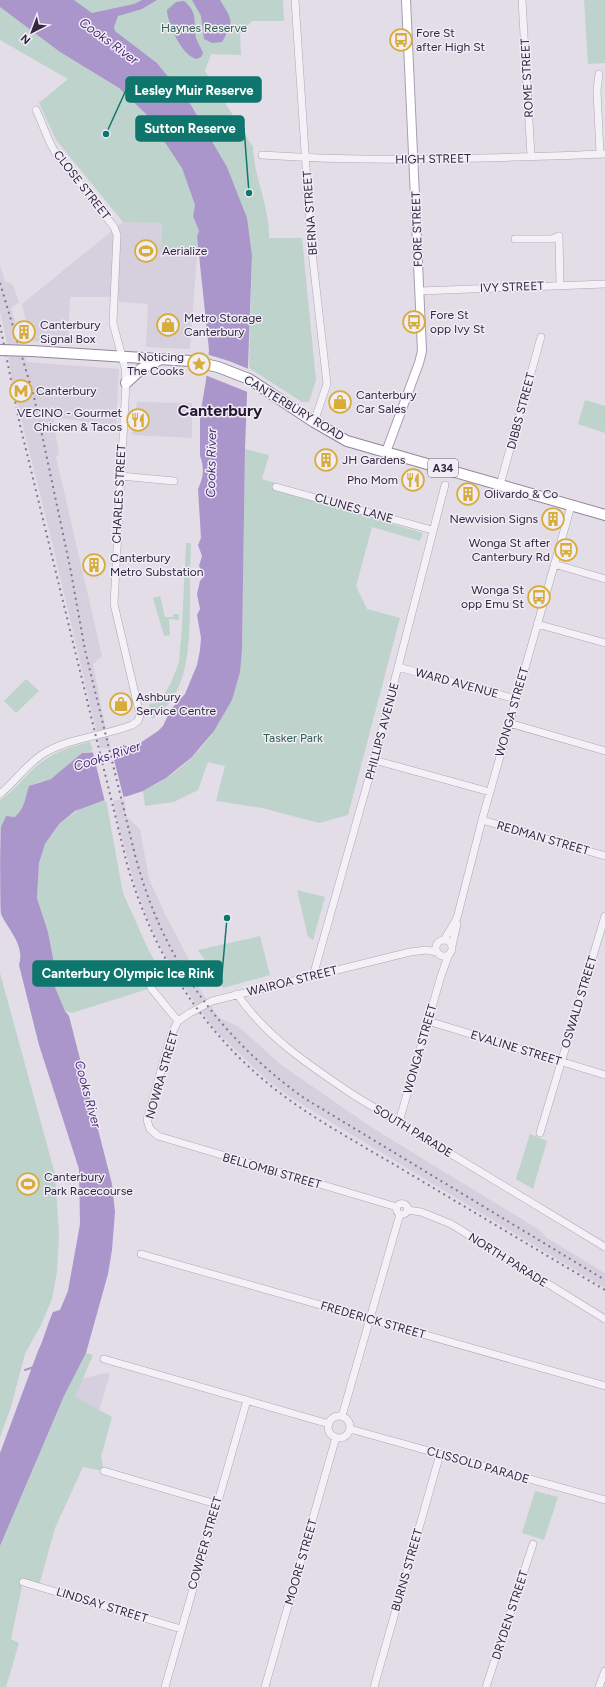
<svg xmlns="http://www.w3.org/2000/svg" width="605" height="1687" font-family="Figtree,sans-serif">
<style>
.built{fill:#d6cfdd}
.green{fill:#bed3cb}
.water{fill:#ab96cb}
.pier{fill:#e3dde8}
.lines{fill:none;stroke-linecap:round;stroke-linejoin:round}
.stream{stroke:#ab96cb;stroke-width:2}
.minor-casing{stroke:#aea6b6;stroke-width:8}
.major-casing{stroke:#a89cb5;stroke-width:10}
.highway-casing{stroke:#9184a0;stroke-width:12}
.minor{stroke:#f3f0f6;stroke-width:7}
.major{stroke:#fff;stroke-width:8}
.highway{stroke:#fff;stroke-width:10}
.rail{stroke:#847693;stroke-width:2;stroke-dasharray:2 4;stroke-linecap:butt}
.highway-bridge-casing{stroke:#9184a0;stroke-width:12;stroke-linecap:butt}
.highway-bridge{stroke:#fff;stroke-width:10}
.labels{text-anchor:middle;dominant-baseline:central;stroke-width:3;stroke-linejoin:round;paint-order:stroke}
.shield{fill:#f1edf6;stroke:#6c6277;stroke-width:1}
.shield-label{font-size:11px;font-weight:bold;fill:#332640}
.park-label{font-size:12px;fill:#325d4f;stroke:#f1edf6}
.poi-label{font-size:12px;fill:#332640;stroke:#f1edf6;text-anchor:start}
.street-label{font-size:12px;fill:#332640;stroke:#f1edf6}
.water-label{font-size:13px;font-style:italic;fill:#4d2d77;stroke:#f1edf6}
.district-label{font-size:16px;font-weight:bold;fill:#251831;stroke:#f1edf6}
.leader{fill:none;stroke:#0f766e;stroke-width:1.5}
.callout-dot{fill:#0f766e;stroke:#f1edf6;stroke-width:1.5}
.callout{fill:#0f766e;stroke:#0f766e;stroke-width:1.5}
.callout-label{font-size:13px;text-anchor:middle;font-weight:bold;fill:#fff}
</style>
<rect width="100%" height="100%" fill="#e3dde8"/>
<path class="built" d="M123,222L162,223L161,254L197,255L190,349L146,347L148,304L120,302L109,297H70L68,344L31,341L22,304Z
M0,265L5,281L13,285L19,302L11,308L27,362L119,369L116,426L53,417L59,455L56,457L102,656L93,664L105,725L125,803L126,816L140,829L149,879L165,914L192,965L197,985L219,1018L239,1027L280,1064L371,1127L538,1229L547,1238L605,1273V1288L293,1099L267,1080L214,1029L178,978L161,948L147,918L135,886L119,827L49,530L12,382L6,338L0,311Z
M137,402L192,403V438L132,435Z
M105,1373L110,1374L99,1411L74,1397L81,1379Z"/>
<path class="green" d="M74,0H283L284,21H252L240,34L241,55L211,54L205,71L253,147C254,178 270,207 269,238H302L316,380L309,402H302L249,368L252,256L227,167L191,105L157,63Z
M584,0H605V63L588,64Z
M0,7L60,52L119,88L146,114L183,168L195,205L193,216L199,231L197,236L199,251L197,255L161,254L162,223L123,222L56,140L39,103L68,79L0,40Z
M585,400L605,406V433L578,424Z
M245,449L269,455L262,479L276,483L274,489L423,533L420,541L372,527L356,586L367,609L400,618L348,815L319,823L262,808L216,801L225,766L208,762L198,790L174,802L145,806L143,791C201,764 236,712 242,650Z
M186,543H191C190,565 190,587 190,608C189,648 189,694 152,719L149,704L157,703L161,700L171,683L179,662L182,627Z
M160,596L165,617H173V614H179V620L169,619L170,635L164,636L153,598Z
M26,679L39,691L16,713L4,701Z
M90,742L93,751L82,753L59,773L51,779L36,783L27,792C29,801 21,812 15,817L6,816L1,827L0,838V800C15,791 25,775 39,764C54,752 72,746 90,742Z
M106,800L123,893L148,949L167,983L72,1013L65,1011L52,980L53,958L48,932L37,898L39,863L45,844L59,824L81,808Z
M297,890L325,897L313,940L308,937Z
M260,936L270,975L223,988L198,950Z
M0,973L55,1174L59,1235L57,1272L52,1299L42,1323L25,1354L11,1407L0,1437Z
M530,1134L547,1141L533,1189L516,1179Z
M86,1353L93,1355L75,1397L112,1417L101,1457L104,1471L83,1467L55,1528L39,1586L23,1582L11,1639L19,1643L6,1687H0V1546L64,1396Z
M535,1491L558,1497L544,1540L522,1533Z"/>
<path class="water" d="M0,0H74L92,13L134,4L142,0H157L142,9L118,16L114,27L115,31L157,63L191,105L227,167L247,218L252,256L245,449L242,650L240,672L232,700L214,731L192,757L166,778L143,791L128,796L105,800L75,811L59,824L45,844L39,863L37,898L48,932L53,958L52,980L65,1011L69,1016L112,1184L115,1212L112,1250L108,1274L86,1353L64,1396L0,1546V1453L38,1351C44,1339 47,1325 53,1312L60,1310L68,1291L80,1224L79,1169L39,1045L19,965C25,945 9,931 1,914C0,906 0,839 1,827L6,816L15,817C25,808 25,798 29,786L51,779L82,753L118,751L123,745L130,747L137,745L158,731L163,726L171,709L185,694L197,665L200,650L201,638L197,615L200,609L197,594L200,581L204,576L199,566L202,556L198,545L201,538L198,489C203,478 205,469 200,456V416L206,380L209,350L197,236L199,231L193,216L195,205L182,168L146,114L119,88L60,52L0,7Z
M192,0H220C232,20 235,20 222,42L212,43L204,39L201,16Z
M184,1C199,13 193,23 196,38C198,43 201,48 203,53L201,57L197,59C182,57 167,22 167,10L176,2Z"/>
<path class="pier" d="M206,354L229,361L251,370L250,393L205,375Z
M111,748L124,799L105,802L92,749Z"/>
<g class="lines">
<path class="stream" d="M25,1370L34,1367"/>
<g class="minor-casing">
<path id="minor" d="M295,0L311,243L327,384L314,422
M522,0L531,156
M599,74L597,90L600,154
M262,155C376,163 490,158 605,154
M515,239H552L559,236L560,285
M420,291L605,284
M120,476L174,481
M500,485L541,337
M276,487L432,530
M554,564L605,579
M537,624L605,643
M398,667L516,699
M509,723L605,751
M374,760L490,792
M0,794C16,781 28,762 46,752C73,737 104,736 132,725L138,721L140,715L114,604L126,383L125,368L113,323L117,235L114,227L55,152C47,139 43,124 36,110
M482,820L605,856
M444,940L457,918L482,820L571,506
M436 948a8 8 0 1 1 16 0a8 8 0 1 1-16 0Z
M452,946L457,924
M313,976L374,760L445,485
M151,988L178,1021
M237,994C267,1038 312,1067 355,1096L605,1247
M428,1021L605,1075
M399,1122L441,976L449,954
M540,1133L605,916
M396.5 1209a5.5 5.5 0 1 1 11 0a5.5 5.5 0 1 1-11 0Z
M397,1207L158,1136L150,1129L147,1120L171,1035L178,1021L190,1013L212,1001L410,952L426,950L437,952
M407,1210L421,1212L451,1224L605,1319
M141,1254L605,1386
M104,1359L329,1424
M328 1427a11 11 0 1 1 22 0a11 11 0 1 1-22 0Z
M342,1416L400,1214
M350,1429L605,1500
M104,1471L216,1504
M23,1582L181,1629
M165,1687L247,1400
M265,1687L336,1437
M374,1687L440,1454
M486,1687L533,1544
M599,1687L605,1671"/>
</g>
<g class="major-casing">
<path id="major" d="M386,452L419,363L422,351L406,0"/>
</g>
<g class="highway-casing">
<path id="highway" d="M32,351L191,361L218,367L249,379L314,422L347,441L605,515
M126,383L141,369L159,360"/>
</g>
<use href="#minor" class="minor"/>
<use href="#major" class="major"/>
<use href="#highway" class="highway"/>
<path class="rail" d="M0,283L34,397L70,567L85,650L135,855C162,958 218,1036 304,1098L605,1280
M0,325L20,425L127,864C153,954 202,1032 276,1090C316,1121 362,1145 405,1171C472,1211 539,1251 605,1290"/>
<g class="highway-bridge-casing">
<path id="highway-bridge" d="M0,350L32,351"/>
</g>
<use href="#highway-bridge" class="highway-bridge"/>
</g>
<defs>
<g id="bus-ring" transform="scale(1.15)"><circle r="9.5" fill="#f1edf6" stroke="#d7ac39" stroke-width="1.5"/><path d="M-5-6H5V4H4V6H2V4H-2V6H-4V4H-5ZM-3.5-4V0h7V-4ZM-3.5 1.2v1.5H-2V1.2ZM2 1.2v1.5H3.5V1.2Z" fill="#d7ac39"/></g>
<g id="stadium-ring" transform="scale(1.15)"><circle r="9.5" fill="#f1edf6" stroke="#d7ac39" stroke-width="1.5"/><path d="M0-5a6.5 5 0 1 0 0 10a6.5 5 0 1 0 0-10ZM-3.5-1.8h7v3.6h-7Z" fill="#d7ac39"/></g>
<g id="shop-ring" transform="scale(1.15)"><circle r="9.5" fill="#f1edf6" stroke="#d7ac39" stroke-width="1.5"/><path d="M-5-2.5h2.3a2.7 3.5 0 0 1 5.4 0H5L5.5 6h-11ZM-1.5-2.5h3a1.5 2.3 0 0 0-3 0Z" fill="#d7ac39"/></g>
<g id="building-ring" transform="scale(1.15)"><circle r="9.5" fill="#f1edf6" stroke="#d7ac39" stroke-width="1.5"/><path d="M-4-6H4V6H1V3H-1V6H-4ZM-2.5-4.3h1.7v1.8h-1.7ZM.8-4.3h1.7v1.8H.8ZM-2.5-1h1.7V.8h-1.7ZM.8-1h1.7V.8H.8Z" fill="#d7ac39"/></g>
<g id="sight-ring" transform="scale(1.15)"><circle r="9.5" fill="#f1edf6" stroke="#d7ac39" stroke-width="1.5"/><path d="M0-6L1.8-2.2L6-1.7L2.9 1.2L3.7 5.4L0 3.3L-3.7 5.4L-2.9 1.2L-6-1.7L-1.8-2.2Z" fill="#d7ac39"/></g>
<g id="metro-ring" transform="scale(1.15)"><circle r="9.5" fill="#f1edf6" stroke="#d7ac39" stroke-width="1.5"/><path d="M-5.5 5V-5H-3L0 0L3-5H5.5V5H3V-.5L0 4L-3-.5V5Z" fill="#d7ac39"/></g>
<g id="restaurant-ring" transform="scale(1.15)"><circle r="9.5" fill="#f1edf6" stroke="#d7ac39" stroke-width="1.5"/><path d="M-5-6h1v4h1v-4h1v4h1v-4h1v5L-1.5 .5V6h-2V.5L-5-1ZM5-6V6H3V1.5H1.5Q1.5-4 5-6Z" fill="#d7ac39"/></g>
</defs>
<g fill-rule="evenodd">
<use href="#bus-ring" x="401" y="40"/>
<use href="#stadium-ring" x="146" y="251"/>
<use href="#bus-ring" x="414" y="322"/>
<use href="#shop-ring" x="168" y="325"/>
<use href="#building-ring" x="24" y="332"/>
<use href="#sight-ring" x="199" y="364"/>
<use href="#metro-ring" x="21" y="391"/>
<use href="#shop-ring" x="340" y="402"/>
<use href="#restaurant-ring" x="138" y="420"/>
<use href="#building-ring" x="326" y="460"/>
<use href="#restaurant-ring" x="413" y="480"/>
<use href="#building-ring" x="468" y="494"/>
<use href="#building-ring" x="553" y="519"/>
<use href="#bus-ring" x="566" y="550"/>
<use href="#building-ring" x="94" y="565"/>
<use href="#bus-ring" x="539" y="597"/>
<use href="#shop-ring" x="121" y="704"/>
<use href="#stadium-ring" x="28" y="1184"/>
</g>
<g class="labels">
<rect class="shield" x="428" y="459" width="30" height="18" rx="3"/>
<g class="shield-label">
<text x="443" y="468">A34</text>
</g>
<g class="park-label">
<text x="204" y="28">Haynes Reserve</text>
<text x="293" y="738">Tasker Park</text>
</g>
<g class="poi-label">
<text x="416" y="33">Fore St<tspan x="416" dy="14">after High St</tspan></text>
<text x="162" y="251">Aerialize</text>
<text x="430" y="315">Fore St<tspan x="430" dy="14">opp Ivy St</tspan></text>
<text x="184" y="318">Metro Storage<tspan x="184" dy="14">Canterbury</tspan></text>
<text x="40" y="325">Canterbury<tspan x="40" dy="14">Signal Box</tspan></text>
<text x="184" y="357" text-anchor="end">Noticing<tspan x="184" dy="14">The Cooks</tspan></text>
<text x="36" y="391">Canterbury</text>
<text x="356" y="395">Canterbury<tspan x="356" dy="14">Car Sales</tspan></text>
<text x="122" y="413" text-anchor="end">VECINO - Gourmet<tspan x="122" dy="14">Chicken &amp; Tacos</tspan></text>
<text x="342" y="460">JH Gardens</text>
<text x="398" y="480" text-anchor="end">Pho Mom</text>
<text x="484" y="494">Olivardo &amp; Co</text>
<text x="538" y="519" text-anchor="end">Newvision Signs</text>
<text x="550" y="543" text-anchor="end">Wonga St after<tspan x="550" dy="14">Canterbury Rd</tspan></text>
<text x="110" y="558">Canterbury<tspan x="110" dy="14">Metro Substation</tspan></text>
<text x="524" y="590" text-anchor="end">Wonga St<tspan x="524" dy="14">opp Emu St</tspan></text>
<text x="136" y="697">Ashbury<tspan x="136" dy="14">Service Centre</tspan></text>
<text x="44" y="1177">Canterbury<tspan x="44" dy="14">Park Racecourse</tspan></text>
</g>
<g class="street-label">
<text transform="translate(527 78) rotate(-93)">ROME STREET</text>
<text transform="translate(433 159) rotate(-1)">HIGH STREET</text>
<text transform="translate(82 185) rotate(52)">CLOSE STREET</text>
<text transform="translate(310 213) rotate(-94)">BERNA STREET</text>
<text transform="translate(417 229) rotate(-92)">FORE STREET</text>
<text transform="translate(512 287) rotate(-2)">IVY STREET</text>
<text transform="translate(294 408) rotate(31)">CANTERBURY ROAD</text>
<text transform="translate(521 411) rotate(-75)">DIBBS STREET</text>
<text transform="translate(119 494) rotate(-87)">CHARLES STREET</text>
<text transform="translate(354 508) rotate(16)">CLUNES LANE</text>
<text transform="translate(457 683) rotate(15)">WARD AVENUE</text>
<text transform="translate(512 712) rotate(-74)">WONGA STREET</text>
<text transform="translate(382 731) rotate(-75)">PHILLIPS AVENUE</text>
<text transform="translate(543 838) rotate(16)">REDMAN STREET</text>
<text transform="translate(292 981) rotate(-14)">WAIROA STREET</text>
<text transform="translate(579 1002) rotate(-73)">OSWALD STREET</text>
<text transform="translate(516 1048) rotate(17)">EVALINE STREET</text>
<text transform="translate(420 1049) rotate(-74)">WONGA STREET</text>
<text transform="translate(162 1075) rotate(-74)">NOWRA STREET</text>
<text transform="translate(413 1131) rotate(31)">SOUTH PARADE</text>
<text transform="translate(272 1171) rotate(16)">BELLOMBI STREET</text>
<text transform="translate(508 1260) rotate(32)">NORTH PARADE</text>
<text transform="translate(373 1320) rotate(16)">FREDERICK STREET</text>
<text transform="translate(478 1465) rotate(16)">CLISSOLD PARADE</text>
<text transform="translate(205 1543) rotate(-74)">COWPER STREET</text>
<text transform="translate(301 1562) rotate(-74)">MOORE STREET</text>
<text transform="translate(407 1570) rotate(-74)">BURNS STREET</text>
<text transform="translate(102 1605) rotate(17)">LINDSAY STREET</text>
<text transform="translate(510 1615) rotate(-72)">DRYDEN STREET</text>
</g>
<g class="water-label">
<text transform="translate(109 41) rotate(36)">Cooks River</text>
<text transform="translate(211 463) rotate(-89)">Cooks River</text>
<text transform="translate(107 756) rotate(-18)">Cooks River</text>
<text transform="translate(88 1094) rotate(75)">Cooks River</text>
</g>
<g class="district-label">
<text x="220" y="410">Canterbury</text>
</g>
</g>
<path class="leader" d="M106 134L126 90M249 193L244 128M227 918L222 974"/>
<g class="callout-dot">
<circle cx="106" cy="134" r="4"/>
<circle cx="249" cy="193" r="4"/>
<circle cx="227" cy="918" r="4"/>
</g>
<g class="callout">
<rect x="126" y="77" width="135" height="25" rx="4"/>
<rect x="136" y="116" width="108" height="25" rx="4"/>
<rect x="33" y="961" width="189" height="25" rx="4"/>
</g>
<g class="callout-label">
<text x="194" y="95">Lesley Muir Reserve</text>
<text x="190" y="133">Sutton Reserve</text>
<text x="128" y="978">Canterbury Olympic Ice Rink</text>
</g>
<g transform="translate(32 32) rotate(222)" stroke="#f1edf6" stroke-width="3" paint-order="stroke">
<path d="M0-3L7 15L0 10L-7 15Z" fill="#332640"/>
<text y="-6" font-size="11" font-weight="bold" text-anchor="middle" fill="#332640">N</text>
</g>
</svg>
